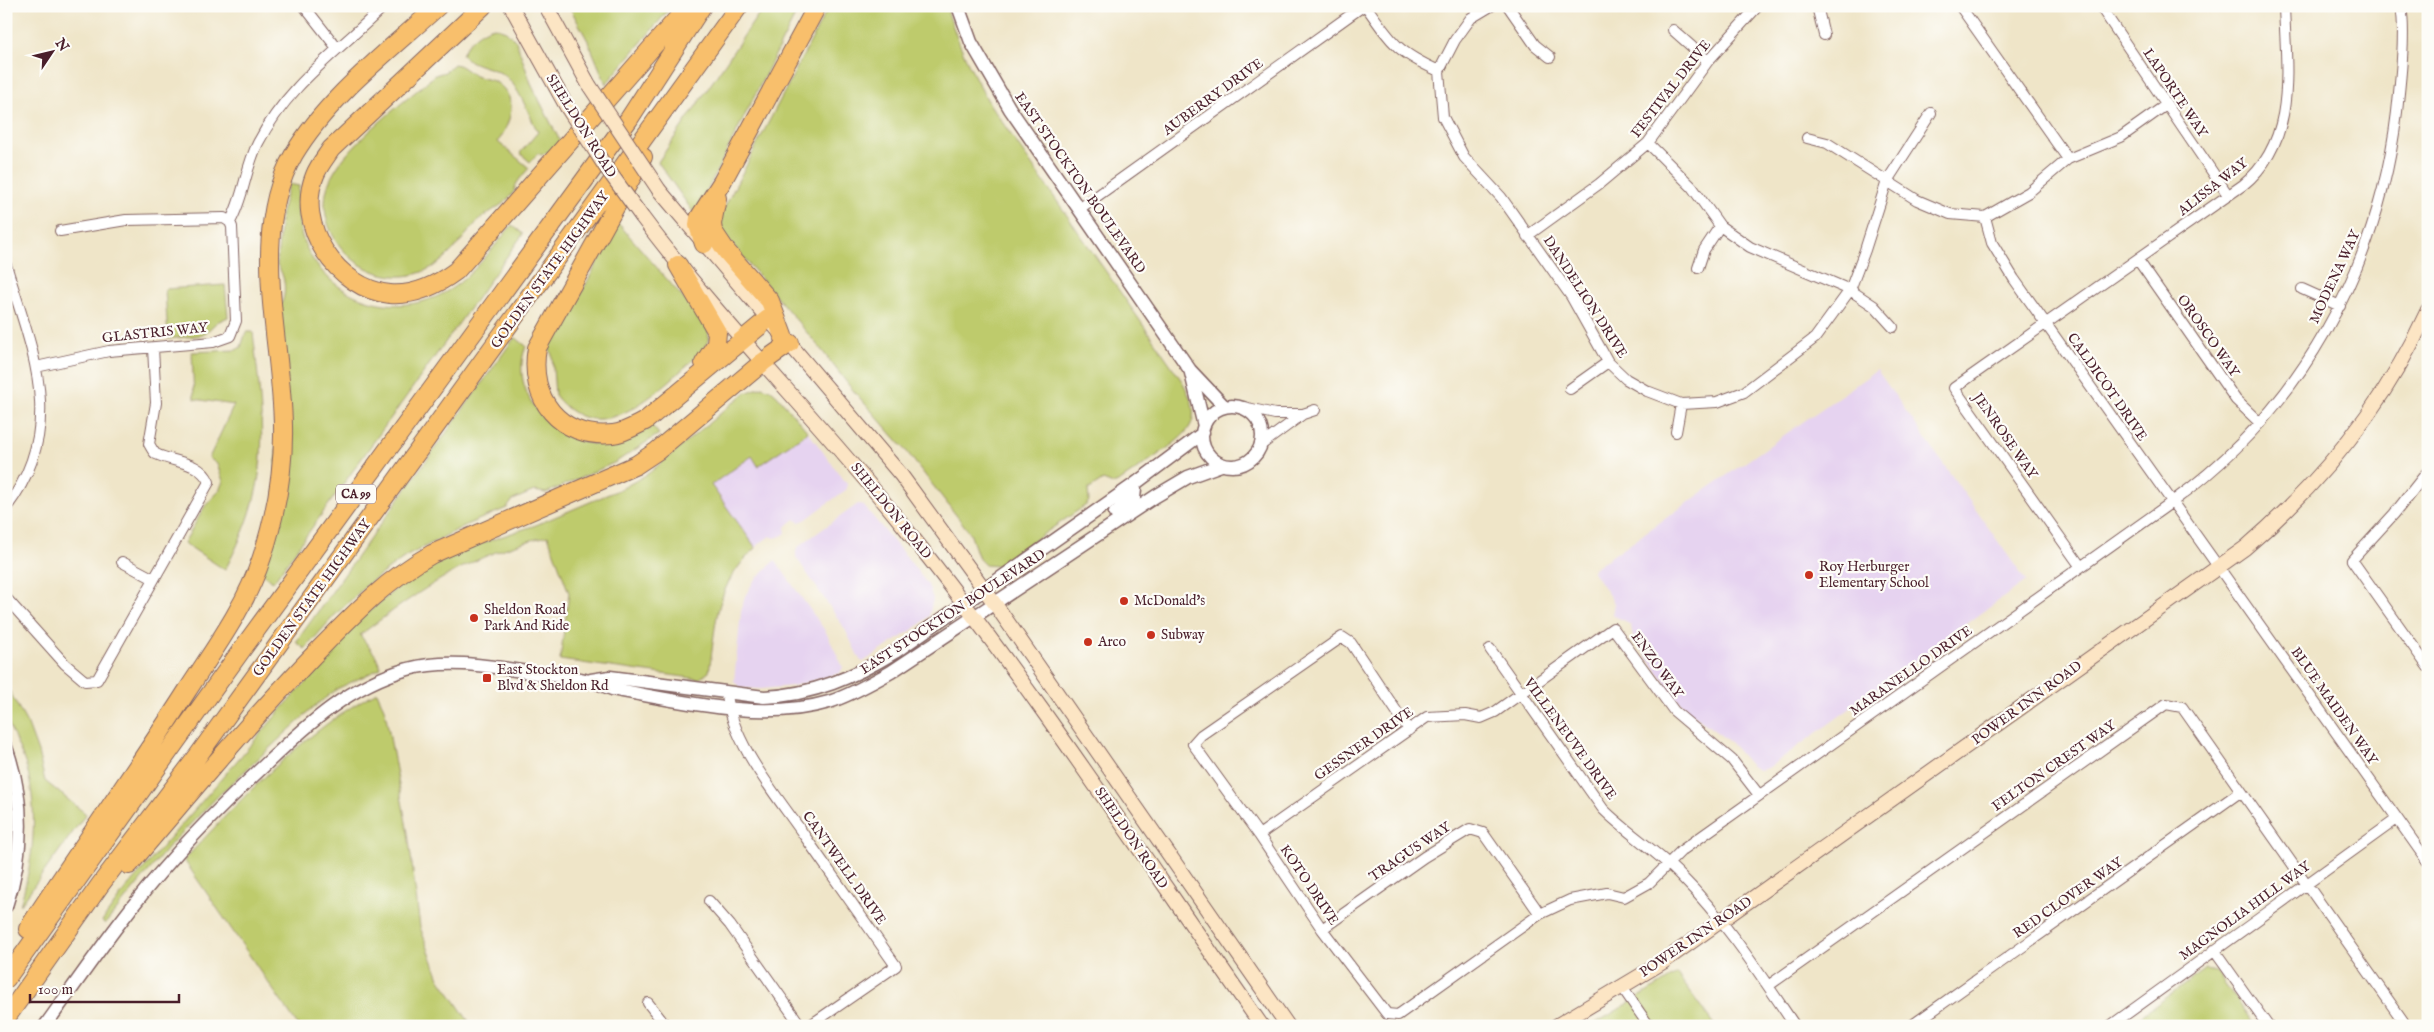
<svg xmlns="http://www.w3.org/2000/svg" width="2434" height="1032" font-family="'IM FELL English',serif">
<style>
.built{fill:#e6d3f0}
.green{fill:#becb6c;stroke:#84754c}
.lines{fill:none;stroke-linecap:round;stroke-linejoin:round}
.minor-casing{stroke:#846462;stroke-width:12}
.tertiary-casing{stroke:#846462;stroke-width:15}
.secondary-casing{stroke:#846462;stroke-width:16}
.motorway-casing{stroke:#846462;stroke-width:20}
.minor{stroke:#fff;stroke-width:10}
.tertiary{stroke:#fff;stroke-width:12}
.secondary{stroke:#fce5c4;stroke-width:14}
.motorway{stroke:#f8bf6c;stroke-width:18}
.secondary-bridge-casing{stroke:#846462;stroke-width:16;stroke-linecap:butt}
.secondary-bridge{stroke:#fce5c4;stroke-width:14}
.poi-dot{fill:#c8321e;stroke:#fdfcf7;stroke-width:2}
.labels{text-anchor:middle;dominant-baseline:central;stroke-width:4.5;stroke-linejoin:round;paint-order:stroke}
.shield{fill:#fdfcf7;stroke:#806168;stroke-width:1}
.shield-label{font-size:12px;font-weight:bold;fill:#4a1f2b}
.street-label{font-size:14px;fill:#4a1f2b;stroke:#fdfcf7}
.poi-label{font-size:14px;fill:#4a1f2b;stroke:#fdfcf7;text-anchor:start}
</style>
<rect width="100%" height="100%" fill="#fdfcf7"/>
<filter id="ink" filterUnits="userSpaceOnUse"><feTurbulence type="fractalNoise" baseFrequency=".02" numOctaves="2"/><feDisplacementMap in="SourceGraphic" scale="10" xChannelSelector="R" yChannelSelector="G"/><feConvolveMatrix kernelMatrix="1 2 1 2 8 2 1 2 1" color-interpolation-filters="sRGB"/></filter>
<filter id="wash" filterUnits="userSpaceOnUse"><feTurbulence type="fractalNoise" baseFrequency=".0096" numOctaves="4" result="noise"/><feDisplacementMap in="SourceGraphic" scale="20" xChannelSelector="R" yChannelSelector="G"/><feGaussianBlur stdDeviation="1.12" result="paint"/><feColorMatrix in="noise" values="0 0 0 0 0 0 0 0 0 0 0 0 0 0 0 0 0 1.4 0 .05"/><feComposite in="paint" operator="in"/></filter>
<g filter="url(#wash)">
<rect width="100%" height="100%" fill="#efe5c8"/>
<path class="built" d="M1877,370L2026,581L1768,768L1759,770L1751,766L1731,743L1687,710L1673,694L1633,637L1631,626L1625,621L1612,615L1614,603L1592,570Z
M808,432L847,484V489L805,520L799,522L795,519L785,527L786,533L781,536L775,538L770,536L759,544L756,548L711,485L752,456L759,465Z
M858,504L863,505L905,555L928,585L933,599L929,616L918,626L863,662L860,660L845,629L796,557V551L799,546Z
M775,560L826,632L843,667L840,673L793,686L761,689L740,688L734,681L741,612L745,596L754,581Z"/>
<path class="green" d="M569,6H672L606,84L588,41Z
M764,6H800L696,212H693L658,162Z
M829,6H946C957,42 972,74 991,106L1182,381C1203,419 1194,429 1162,452C1148,462 1134,471 1120,481L1113,484L1103,480L1088,490L1089,501L1086,505L997,566L985,565L979,559L970,533L904,448L851,388L820,348L721,231L720,219L722,212Z
M494,27L506,31L516,41L532,86L560,141L551,151L541,155L538,153L530,162L520,153L538,132C529,116 518,84 504,75C491,66 474,67 462,55C466,42 481,30 494,27Z
M454,64C463,65 469,74 478,77C484,79 491,79 497,83C520,99 510,123 498,142L529,168C525,173 520,178 517,183C515,186 515,190 513,193C506,204 490,211 480,219C461,238 449,262 422,272C365,293 304,230 332,176C349,142 405,102 435,75L445,72Z
M289,184L299,186C297,205 297,224 304,242C325,295 386,319 438,296C469,282 490,251 512,225L523,234L273,582L262,573L274,540L280,307C287,294 286,277 277,265L281,213Z
M618,223L705,323C711,333 709,342 703,351C664,384 602,457 555,395L552,355L549,348L554,337L563,328Z
M225,285L228,317L217,322L203,335L168,339L165,289Z
M246,332H253C259,387 269,449 253,503C247,526 236,549 225,570L184,543L205,506L219,491L223,481L217,464L209,458L234,405L194,399L192,352L236,350L241,347Z
M515,337L526,346C505,399 566,455 617,443C630,440 641,433 651,425L659,434L616,462L546,493L534,491L513,500L507,508L468,524L405,557L369,583L333,617L305,649L296,642Z
M762,387L771,390L777,395L808,432L758,466L752,456L711,485L756,548C714,586 717,620 709,672L699,679L560,660L569,593L548,536C473,553 421,589 360,635L376,656L381,668L337,689L315,706L221,793L171,844L105,924L102,921L124,891L216,785L299,689L325,664L332,648L364,616L397,588L433,565L473,546L536,525L623,488L649,473L745,393Z
M6,685L28,725L38,752L45,781L86,814L20,905C33,861 39,815 27,769C22,751 11,734 6,715C4,706 6,694 6,685Z
M377,692L385,711L408,833L420,927L439,978L472,1026H298L184,860C239,801 305,730 377,692Z
M2206,969L2216,971L2255,1026H2127Z
M1677,974L1715,1026H1591Z"/>
</g>
<g filter="url(#ink)">
<g class="lines">
<g class="minor-casing">
<path id="minor" d="M304,6L337,48
M1366,6C1392,43 1397,52 1439,71
M1491,6L1471,18L1455,40L1439,71L1443,117L1464,157L1501,197L1571,296L1608,362L1626,379L1647,391L1681,404L1717,402L1744,392L1815,338L1850,290L1865,250L1887,181L1931,113
M1508,6L1535,45L1550,57
M1817,6L1824,35
M1960,6L2068,159
M2100,6L2228,195
M1673,30L1708,61
M1807,138L1827,143L1917,200L1950,214L1985,217L2029,192L2068,159L2121,137L2166,105
M1648,143L1692,187L1720,226L1750,247L1850,290L1874,306L1893,327
M1079,209L1363,6
M1985,217L1992,243L2014,279L2428,862
M230,222C244,198 245,168 258,143C289,83 338,52 384,6
M1527,236L1599,184L1648,143L1708,61L1758,6
M2138,260L2236,400L2260,423
M6,265C32,351 68,427 6,508
M1698,268L1704,250L1720,226
M2302,289L2340,306
M36,367L109,351L213,342L230,336L236,321L232,227L230,222L224,218L126,220L60,231
M1570,389L1608,362
M1243,407L1275,414H1303
M1676,432L1681,404
M1261,445L1303,414L1315,410
M2428,471L2394,514L2352,560L2428,667
M122,562L154,579
M2081,567L1954,388L2243,185C2298,140 2286,69 2284,6
M6,598L65,664L85,681L97,680L209,482C200,461 174,463 156,454C153,452 151,447 149,444L156,403L153,348
M1490,649L1603,809C1627,833 1657,851 1681,876C1725,920 1760,974 1795,1026
M727,693C731,743 778,797 806,838C836,881 866,923 896,966L809,1026
M1409,730L1351,643L1342,637L1201,735L1193,744L1259,835L1322,929L1387,1014L1398,1015L1540,914L1570,900L1607,893L1624,897L1649,883L1681,851L2172,502C2301,409 2378,269 2397,112C2400,83 2406,34 2401,6
M1259,835L1427,717L1465,715L1481,718L1495,712L1613,628L1674,711L1732,760L1759,795
M709,901L730,925L801,1026
M1322,929L1424,857L1470,829L1483,833L1540,914
M2214,950L2268,1026
M1768,986L2166,704L2182,707L2403,1021L2402,1026
M1622,987L1649,1026
M648,1003L666,1026
M1911,1026L2240,792
M2110,1026L2397,819"/>
</g>
<g class="tertiary-casing">
<path id="tertiary" d="M958,6L971,42L1010,109L1190,370L1224,406
M1191,373L1204,426
M1202 436a30 30 0 1 1 60 0a30 30 0 1 1-60 0Z
M1115,513L1134,498L1135,489L1132,486
M591,680L610,677L764,697C813,695 854,677 895,652L1132,486L1203,433
M6,747C25,800 24,853 6,906
M45,1026C86,969 126,910 173,858C202,825 234,794 266,764C308,724 350,685 408,669C451,658 493,667 535,673C564,677 585,677 612,689C680,701 762,722 829,702C851,695 871,683 891,672L1156,496L1188,477L1221,465"/>
</g>
<g class="secondary-casing">
<path id="secondary" d="M511,6L567,107
M546,6L589,85
M659,190L901,475L995,604L1288,1026
M642,217C725,328 824,425 910,534C1036,692 1146,861 1262,1026
M1556,1026L1663,962L2245,548C2323,481 2385,404 2428,310"/>
</g>
<g class="motorway-casing">
<path id="motorway" d="M483,6L331,149C326,157 319,165 315,175C294,225 337,289 390,294C415,296 437,285 456,271L677,19L692,6
M643,157L537,348C528,399 560,439 613,434C624,433 635,426 645,421L768,319
M717,198L712,224L713,231L727,252L770,301L783,336
M704,244L698,225L699,218L722,182L817,6
M678,265L717,332L716,344L704,363
M129,865C188,795 246,726 309,660C347,621 383,581 432,554L636,465L657,451L763,362L790,343
M28,929C80,849 136,771 187,691C215,648 246,606 262,557C276,514 284,471 283,426C282,340 248,233 294,154C328,97 389,51 438,6
M6,979L243,648L629,119L702,6
M6,1018L100,885L197,757L739,6"/>
</g>
<use href="#minor" class="minor"/>
<use href="#tertiary" class="tertiary"/>
<use href="#secondary" class="secondary"/>
<use href="#motorway" class="motorway"/>
<g class="secondary-bridge-casing">
<path id="secondary-bridge" d="M589,85L659,190
M567,107L605,166L642,217"/>
</g>
<use href="#secondary-bridge" class="secondary-bridge"/>
</g>
</g>
<g class="poi-dot">
<circle cx="1809" cy="575" r="5"/>
<circle cx="1124" cy="601" r="5"/>
<circle cx="474" cy="618" r="5"/>
<circle cx="1151" cy="635" r="5"/>
<circle cx="1088" cy="642" r="5"/>
<rect x="482" y="673" width="10" height="10" rx="2.5"/>
</g>
<g class="labels">
<rect class="shield" x="336" y="484.5" width="40" height="19" rx="4"/>
<g class="shield-label">
<text x="356" y="494">CA 99</text>
</g>
<g class="street-label">
<text transform="translate(1671 89) rotate(-52)">FESTIVAL DRIVE</text>
<text transform="translate(2175 93) rotate(56)">LAPORTE WAY</text>
<text transform="translate(1213 97) rotate(-36)">AUBERRY DRIVE</text>
<text transform="translate(581 126) rotate(58)">SHELDON ROAD</text>
<text transform="translate(1080 183) rotate(55)">EAST STOCKTON BOULEVARD</text>
<text transform="translate(2213 187) rotate(-38)">ALISSA WAY</text>
<text transform="translate(550 270) rotate(-54)">GOLDEN STATE HIGHWAY</text>
<text transform="translate(2335 277) rotate(-65)">MODENA WAY</text>
<text transform="translate(1585 297) rotate(57)">DANDELION DRIVE</text>
<text transform="translate(155 333) rotate(-6)">GLASTRIS WAY</text>
<text transform="translate(2208 336) rotate(55)">OROSCO WAY</text>
<text transform="translate(2107 387) rotate(55)">CALDICOT DRIVE</text>
<text transform="translate(2005 436) rotate(55)">JENROSE WAY</text>
<text transform="translate(891 511) rotate(51)">SHELDON ROAD</text>
<text transform="translate(312 598) rotate(-54)">GOLDEN STATE HIGHWAY</text>
<text transform="translate(953 612) rotate(-33)">EAST STOCKTON BOULEVARD</text>
<text transform="translate(1657 665) rotate(54)">ENZO WAY</text>
<text transform="translate(1911 671) rotate(-35)">MARANELLO DRIVE</text>
<text transform="translate(2027 703) rotate(-36)">POWER INN ROAD</text>
<text transform="translate(2334 706) rotate(55)">BLUE MAIDEN WAY</text>
<text transform="translate(1570 739) rotate(54)">VILLENEUVE DRIVE</text>
<text transform="translate(1364 744) rotate(-35)">GESSNER DRIVE</text>
<text transform="translate(2054 766) rotate(-35)">FELTON CREST WAY</text>
<text transform="translate(1131 838) rotate(56)">SHELDON ROAD</text>
<text transform="translate(1410 852) rotate(-34)">TRAGUS WAY</text>
<text transform="translate(844 868) rotate(55)">CANTWELL DRIVE</text>
<text transform="translate(1309 885) rotate(56)">KOTO DRIVE</text>
<text transform="translate(2068 898) rotate(-35)">RED CLOVER WAY</text>
<text transform="translate(2245 911) rotate(-36)">MAGNOLIA HILL WAY</text>
<text transform="translate(1696 937) rotate(-34)">POWER INN ROAD</text>
</g>
<g class="poi-label">
<text x="1819" y="567">Roy Herburger<tspan x="1819" dy="16">Elementary School</tspan></text>
<text x="1134" y="601">McDonald's</text>
<text x="484" y="610">Sheldon Road<tspan x="484" dy="16">Park And Ride</tspan></text>
<text x="1161" y="635">Subway</text>
<text x="1098" y="642">Arco</text>
<text x="497" y="670">East Stockton<tspan x="497" dy="16">Blvd &amp; Sheldon Rd</tspan></text>
</g>
</g>
<rect width="2434" height="1032" fill="none" stroke="#fdfcf7" stroke-width="25"/>
<g transform="translate(52 52) rotate(55)" stroke="#fdfcf7" stroke-width="4" paint-order="stroke">
<path d="M0-4L9 19L0 12L-9 19Z" fill="#4a1f2b"/>
<text y="-8" font-size="14" font-weight="bold" text-anchor="middle" fill="#4a1f2b">N</text>
</g>
<path d="M30 994v8h149v-8" fill="none" stroke="#4a1f2b" stroke-width="2.5"/>
<text x="38" y="994" font-size="15" fill="#4a1f2b" stroke="#fdfcf7" stroke-width="4" paint-order="stroke">100 m</text>
</svg>
